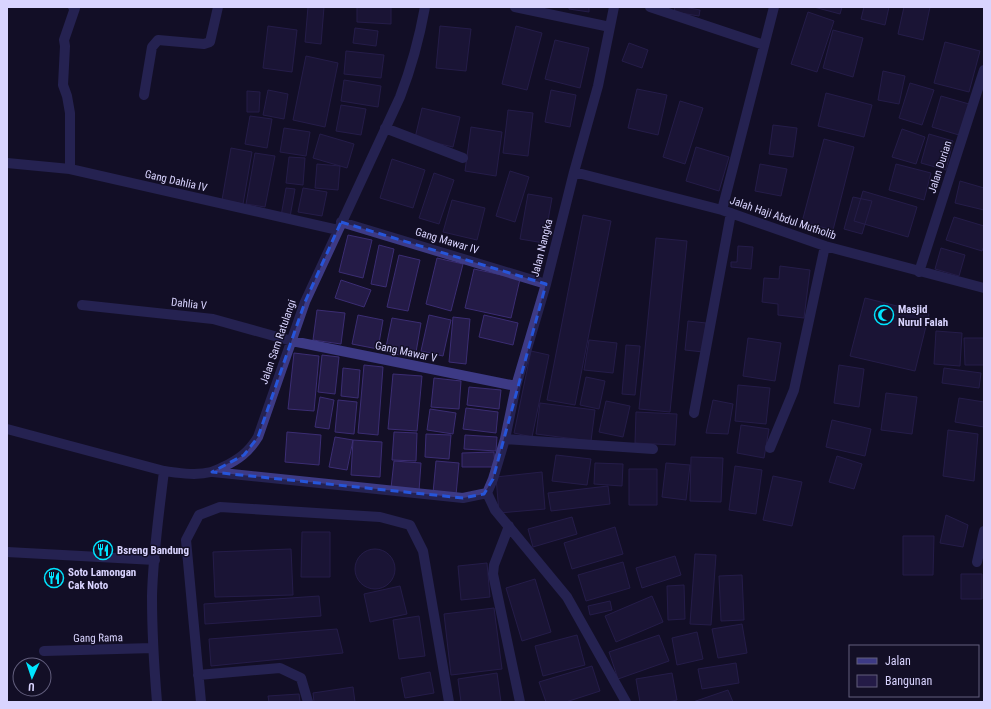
<svg xmlns="http://www.w3.org/2000/svg" width="991" height="709" font-family="'Roboto Condensed',sans-serif">
<style>
.building{fill:#241b47;stroke:#3b2d73}
.lines{fill:none;stroke-linecap:round;stroke-linejoin:round}
.minor{stroke:#3d3a85;stroke-width:10}
.marked{fill:none;stroke:#2655da;stroke-width:3;stroke-dasharray:8 5;stroke-linejoin:round}
.labels{text-anchor:middle;dominant-baseline:central;stroke-width:3;stroke-linejoin:round;paint-order:stroke}
.street-label{font-size:11px;fill:#d9d4ff;stroke:#130f26}
.poi-label{font-size:11px;font-weight:bold;fill:#d9d4ff;stroke:#130f26;text-anchor:start}
</style>
<rect width="100%" height="100%" fill="#130f26"/>
<path class="building" d="M308,7H324L321,44L305,42Z
M357,7H391V24L357,22Z
M569,7H589V12L569,9Z
M675,7H684L700,10L699,16L674,12Z
M814,7H842L840,14Z
M864,7H889L885,25L861,19Z
M904,7H930L923,40L898,34Z
M808,12L834,21L817,72L791,64Z
M268,26L297,30L292,72L263,68Z
M440,26L471,29L466,71L436,68Z
M516,26L542,33L527,90L502,84Z
M355,28L378,31L376,46L353,43Z
M833,30L863,38L853,77L823,68Z
M555,40L589,48L580,88L545,79Z
M945,42L980,51L969,92L934,83Z
M629,43L648,50L642,68L622,61Z
M346,51L384,55L381,78L344,74Z
M306,56L338,63L325,127L293,120Z
M883,71L905,76L899,104L878,100Z
M344,80L381,86L378,107L341,101Z
M910,83L934,90L922,125L899,118Z
M637,89L667,95L658,135L628,128Z
M268,90L288,94L284,119L263,115Z
M551,90L576,95L570,127L545,122Z
M247,91L260,92L259,112H247Z
M826,93L872,105L864,137L818,126Z
M941,96L969,104L959,135L932,127Z
M680,101L703,108L685,164L663,157Z
M341,105L366,109L361,135L336,131Z
M422,108L460,117L453,147L415,138Z
M508,110L533,113L528,156L503,153Z
M250,116L272,119L267,148L245,144Z
M773,125L797,128L793,157L769,154Z
M471,127L502,132L496,176L465,171Z
M284,128L310,132L306,156L280,152Z
M902,129L925,137L916,164L892,157Z
M320,134L354,144L347,168L313,158Z
M929,134L953,141L946,170L921,163Z
M824,139L854,147L833,230L802,222Z
M696,147L729,157L719,191L686,181Z
M231,148L252,152L243,204L222,200Z
M255,153L275,156L265,207L246,204Z
M289,157L305,158L303,185L286,183Z
M392,159L425,170L413,208L380,198Z
M317,164L340,166L338,190L315,188Z
M760,164L787,169L781,196L755,191Z
M896,164L931,173L924,200L889,190Z
M510,171L529,177L515,222L496,216Z
M434,173L454,180L439,224L419,218Z
M960,181L984,188V210L955,203Z
M286,188L295,189L290,217L281,216Z
M303,188L327,192L322,216L298,212Z
M863,191L917,207L908,237L854,221Z
M528,194L552,198L544,243L520,239Z
M853,197L872,201L862,234L844,229Z
M452,200L485,208L477,240L443,232Z
M583,215L611,221L575,405L547,400Z
M954,217L984,226V246L982,251L946,240Z
M348,235L372,240L363,278L339,272Z
M656,238L687,241L670,412L639,409Z
M379,245L394,249L386,287L371,284Z
M738,246L753,247L751,269L731,267V262H737Z
M941,248L965,255L959,276L935,269Z
M399,255L420,260L408,311L387,307Z
M437,258L463,264L451,311L426,304Z
M780,266L810,270L804,318L778,315V304L762,302L764,278L779,279Z
M474,269L520,279L511,318L465,308Z
M341,280L371,290L364,307L335,298Z
M865,298L929,314L915,371L850,356Z
M317,310L345,313L341,344L313,340Z
M358,315L383,320L378,349L352,344Z
M429,315L451,320L443,356L421,351Z
M484,315L518,323L513,345L479,337Z
M453,317L470,319L466,364L449,362Z
M392,318L421,323L415,358L385,352Z
M688,321L706,323L703,352L685,350Z
M936,331L962,333L960,366L934,364Z
M748,338L781,343L775,381L743,376Z
M964,338H984V365H965Z
M589,340L617,343L613,373L584,370Z
M626,345L640,346L635,395L622,394Z
M531,351L549,355L532,437L514,433Z
M294,353L319,356L314,411L288,409Z
M322,355L339,357L335,394L318,392Z
M364,365L383,367L378,435L358,433Z
M839,365L864,369L859,407L834,403Z
M343,368L360,370L358,398L341,396Z
M944,368L981,373L979,388L942,383Z
M393,374L422,376L417,431L388,429Z
M586,377L605,381L599,409L580,405Z
M434,378L461,381L459,409L431,407Z
M738,385L770,388L766,424L735,421Z
M469,387L501,390L499,409L467,405Z
M886,393L917,397L912,434L881,430Z
M320,397L334,400L329,429L315,427Z
M959,398L984,402V427L955,422Z
M338,400L357,402L354,434L335,432Z
M713,400L733,404L728,434L706,433Z
M606,401L630,406L623,437L599,432Z
M540,403L595,410L591,441L536,434Z
M466,408L498,412L496,433L463,429Z
M430,409L456,413L453,434L427,430Z
M636,412L677,414L675,445L635,443Z
M832,420L871,429L865,456L826,447Z
M741,425L769,429L764,458L737,453Z
M948,430L978,434L974,481L943,476Z
M287,432L321,435L319,465L285,462Z
M394,432L417,433L416,461L392,460Z
M426,434L451,435L449,459L425,457Z
M465,435L497,437L496,451L464,449Z
M335,437L353,440L347,470L329,467Z
M353,440L382,442L380,477L351,475Z
M494,452L495,467H462V453Z
M556,455L591,459L587,485L552,481Z
M837,456L862,464L854,489L829,482Z
M691,457L723,458L721,502L690,501Z
M394,461L421,463L419,491L391,488Z
M436,461L459,463L456,495L433,493Z
M595,463L623,464L622,486L594,484Z
M666,463L690,465L686,500L662,497Z
M735,466L762,470L756,514L729,510Z
M629,469H657V505H629Z
M542,472L545,509L499,513L496,477Z
M773,476L802,482L792,526L763,520Z
M608,486L610,504L551,511L548,493Z
M946,515L968,525L963,547L940,543Z
M572,517L577,534L533,547L528,529Z
M615,527L623,554L572,569L564,543Z
M302,532H330V577H301Z
M903,536H934L933,575H903Z
M355 569a20 20 0 1 1 40 0a20 20 0 1 1-40 0Z
M291,549L293,595L215,597L213,552Z
M695,554L716,555L711,625L690,624Z
M675,556L681,575L642,588L636,568Z
M623,562L630,588L586,601L578,575Z
M487,563L490,597L461,600L458,566Z
M961,574H982V599H961Z
M742,575L744,620L721,621L719,576Z
M535,579L551,632L522,641L506,588Z
M684,585L685,619L668,620L667,586Z
M400,586L407,614L370,622L364,594Z
M319,596L321,616L205,624L204,604Z
M652,596L663,622L616,642L605,616Z
M610,601L612,610L590,615L588,606Z
M494,608L502,669L451,675L444,614Z
M419,616L425,656L399,659L393,620Z
M742,624L747,653L718,658L712,629Z
M337,629L343,653L211,666L209,639Z
M697,632L703,659L677,665L672,638Z
M577,635L585,665L543,676L535,646Z
M659,635L669,661L618,679L609,652Z
M736,663L739,683L702,689L698,669Z
M592,666L600,691L566,702H546L539,682Z
M430,672L434,693L405,698L401,678Z
M497,673L501,702H461L458,679Z
M672,673L677,700L667,702H640L636,679Z
M353,687L355,702H314L313,693Z
M728,690L733,702H693Z
M299,694L300,702H269L268,696Z"/>
<g class="lines">
<path class="minor" d="M515,7L610,27
M650,7L764,45
M144,95L152,47L158,40L204,44L210,42L218,7
M385,128L463,158
M7,163L70,169L338,230
M70,169V113L67,96L63,85L65,46L64,40L75,8L73,7
M574,172L722,210L825,246L984,288
M722,210L774,7
M341,222L546,284
M919,272L984,70
M82,305L213,319L292,341L516,386
M694,413L731,213
M7,429L164,471C179,473 196,476 211,472C215,471 219,469 223,467C238,460 249,452 258,437L305,302L400,97C412,66 419,40 425,7
M505,439L653,449
M770,448L794,390L825,246
M213,472L463,498L487,493
M487,493L493,479L505,439L516,386L546,284L574,172L598,86L614,7
M487,493L495,510L567,597L626,702
M509,526L494,565L493,574L520,702
M7,552L155,560
M977,562L984,531
M44,651L153,648
M198,675L280,668L301,678L308,702
M157,702C154,666 152,631 152,596C153,554 159,513 164,471
M201,702L186,540L199,515L220,507L380,517L410,525L423,551L449,702"/>
</g>
<path d="M0 0H991V709H0ZM341,222L546,284L493,479L484,494L463,498L212,472L244,455L258,437L305,302Z" fill="#130f26" fill-opacity=".55" fill-rule="evenodd"/>
<path class="marked" d="M341,222L546,284L493,479L484,494L463,498L212,472L244,455L258,437L305,302Z"/>
<defs>
<g id="mosque-ring" transform="scale(1)"><circle r="9.5" fill="#130f26" stroke="#00e5ff" stroke-width="1.5"/><path d="M3.5-4.9A6 6 0 1 0 3.5 4.9A5 5 0 1 1 3.5-4.9Z" fill="#00e5ff"/></g>
<g id="restaurant-ring" transform="scale(1)"><circle r="9.5" fill="#130f26" stroke="#00e5ff" stroke-width="1.5"/><path d="M-5-6h1v4h1v-4h1v4h1v-4h1v5L-1.5 .5V6h-2V.5L-5-1ZM5-6V6H3V1.5H1.5Q1.5-4 5-6Z" fill="#00e5ff"/></g>
</defs>
<g fill-rule="evenodd">
<use href="#mosque-ring" x="884" y="315"/>
<use href="#restaurant-ring" x="103" y="550"/>
<use href="#restaurant-ring" x="54" y="578"/>
</g>
<g class="labels">
<g class="street-label">
<text transform="translate(940 167) rotate(-72)">Jalan Durian</text>
<text transform="translate(176 181) rotate(13)">Gang Dahlia IV</text>
<text transform="translate(783 218) rotate(19)">Jalah Haji Abdul Mutholib</text>
<text transform="translate(447 241) rotate(17)">Gang Mawar IV</text>
<text transform="translate(542 248) rotate(-76)">Jalan Nangka</text>
<text transform="translate(189 304) rotate(6)">Dahlia V</text>
<text transform="translate(278 342) rotate(-71)">Jalan Sam Ratulangi</text>
<text transform="translate(406 352) rotate(12)">Gang Mawar V</text>
<text transform="translate(98 638) rotate(-1)">Gang Rama</text>
</g>
<g class="poi-label">
<text x="898" y="309">Masjid<tspan x="898" dy="13">Nurul Falah</tspan></text>
<text x="117" y="550">Bsreng Bandung</text>
<text x="68" y="572">Soto Lamongan<tspan x="68" dy="13">Cak Noto</tspan></text>
</g>
</g>
<rect width="991" height="709" fill="none" stroke="#d9d4ff" stroke-width="16"/>
<rect x="849" y="645" width="130" height="52" fill="#130f26" stroke="#625e7d"/>
<rect x="857" y="658" width="20" height="6" fill="#3d3a85" stroke="#625e7d"/>
<text x="885" y="665" font-size="12" fill="#d9d4ff">Jalan</text>
<rect x="857" y="675" width="20" height="12" fill="#241b47" stroke="#625e7d"/>
<text x="885" y="685" font-size="12" fill="#d9d4ff">Bangunan</text>
<g transform="translate(32 677) rotate(183)"><circle r="19" fill="#130f26" stroke="#625e7d"/>
<path d="M0-3L7 15L0 10L-7 15Z" fill="#00e5ff"/>
<text y="-6" font-size="11" font-weight="bold" text-anchor="middle" fill="#d9d4ff">U</text>
</g>
</svg>
